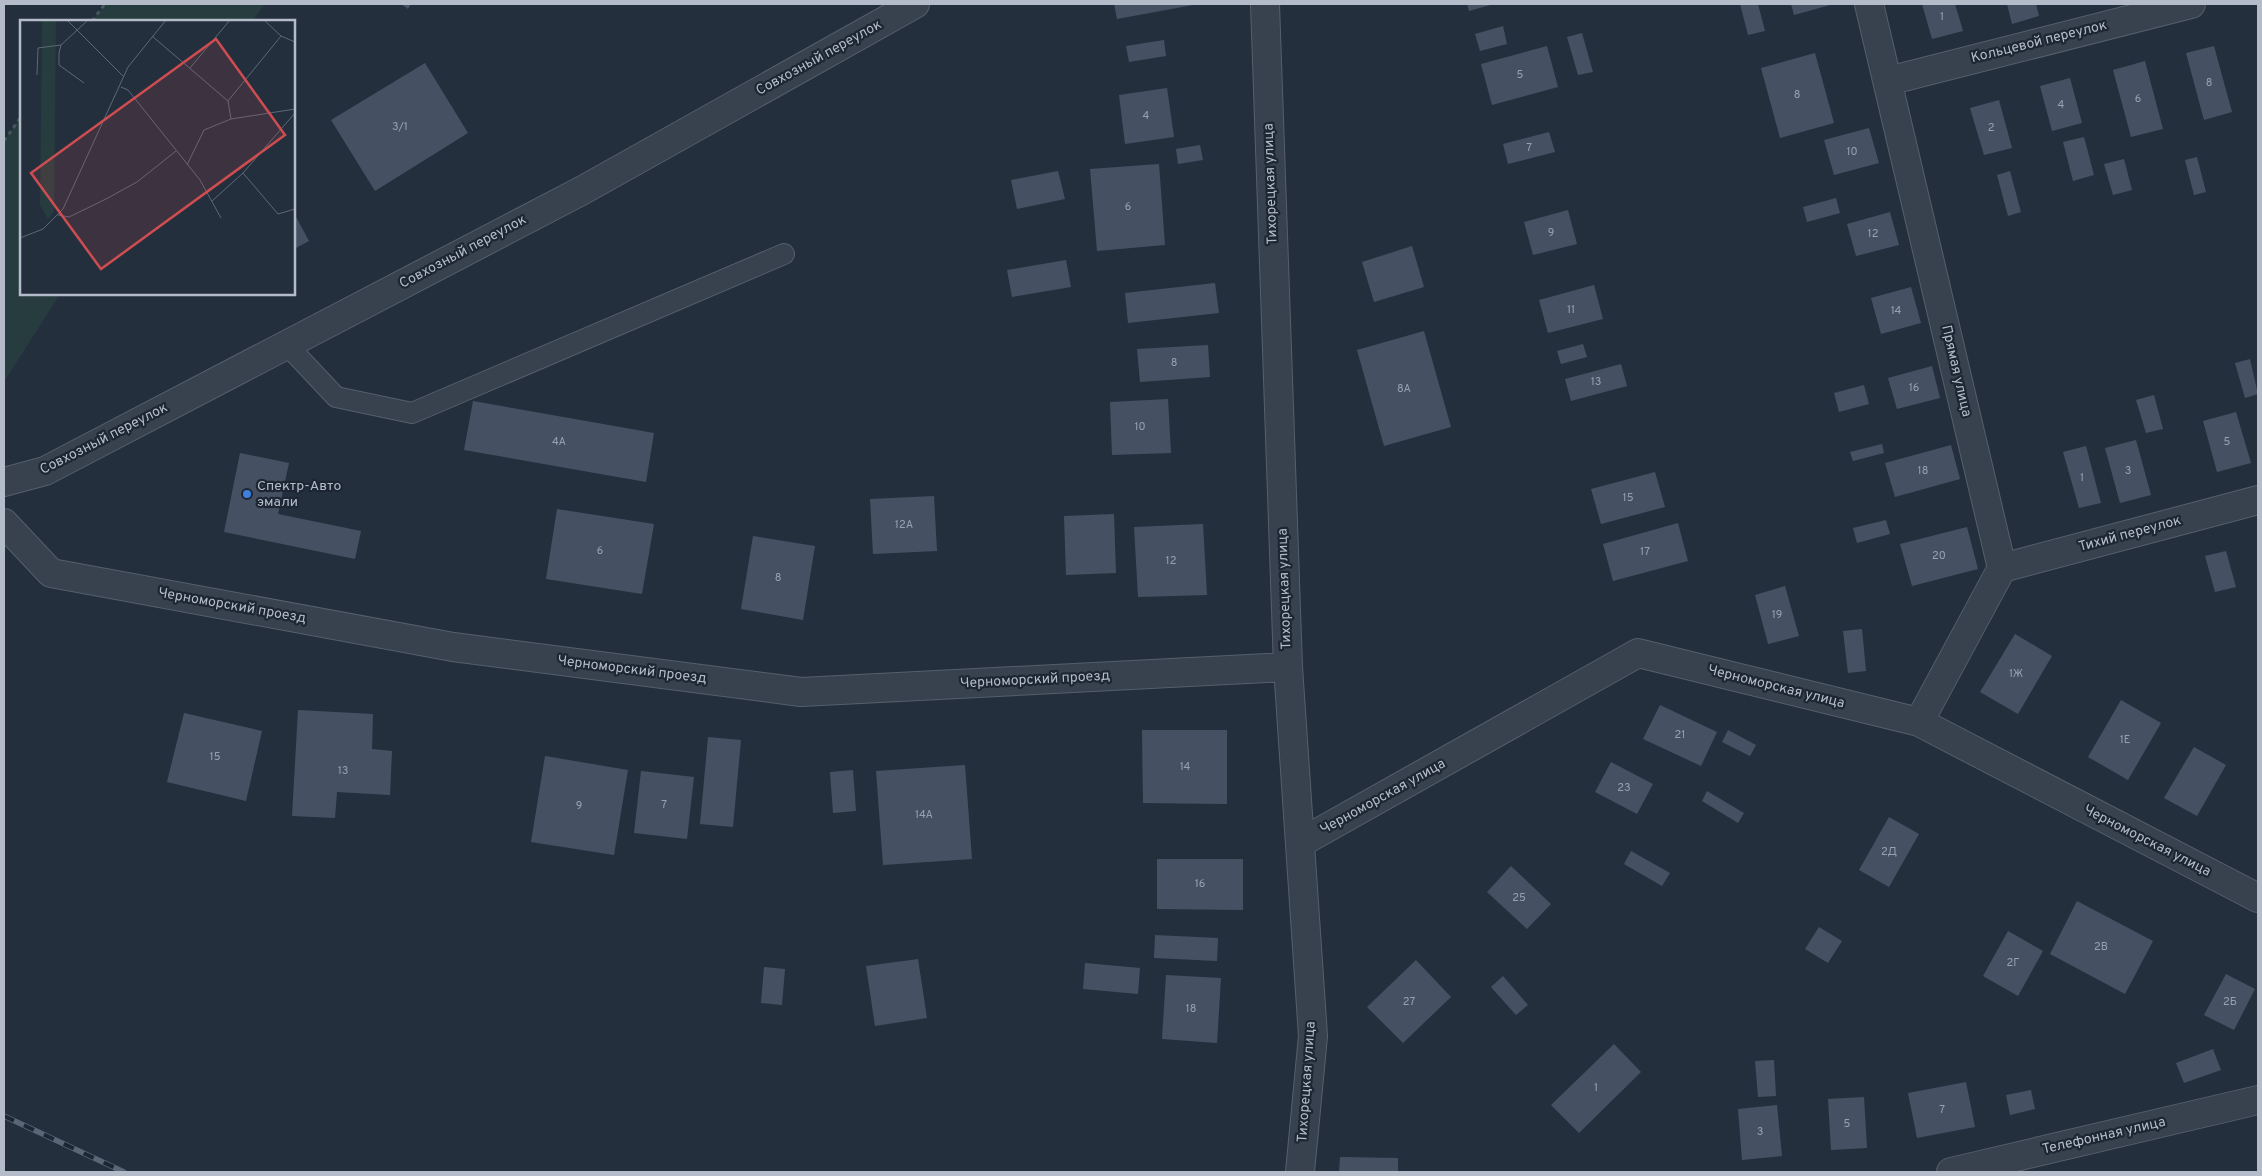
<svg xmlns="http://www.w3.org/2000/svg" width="2262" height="1176" font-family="Overpass,sans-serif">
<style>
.green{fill:#263c3f}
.building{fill:#455162}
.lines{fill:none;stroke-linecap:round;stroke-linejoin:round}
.service-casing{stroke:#565f6c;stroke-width:22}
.minor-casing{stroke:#565f6c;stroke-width:30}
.tertiary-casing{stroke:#565f6c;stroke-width:30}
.path{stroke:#44595c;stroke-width:3;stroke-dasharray:4 4;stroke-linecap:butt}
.service{stroke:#38414e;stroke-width:20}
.minor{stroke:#38414e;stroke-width:28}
.tertiary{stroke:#38414e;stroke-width:28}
.rail-casing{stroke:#5a6575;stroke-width:5.5}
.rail{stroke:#1d2633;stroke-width:4;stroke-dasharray:11;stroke-linecap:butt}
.shop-dot{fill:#3f7fe0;stroke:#1d2633;stroke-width:2}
.labels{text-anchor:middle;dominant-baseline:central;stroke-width:4.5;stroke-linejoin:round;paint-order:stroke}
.number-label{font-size:11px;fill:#98a1af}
.street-label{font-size:14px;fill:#b4bcc9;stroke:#1d2633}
.poi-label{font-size:14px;fill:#b4bcc9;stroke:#1d2633;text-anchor:start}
.inset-road{fill:none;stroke:#5e6776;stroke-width:1}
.view{fill:#ce4d50;fill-opacity:0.15;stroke:#ce4d50;stroke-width:2.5}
.inset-edge{fill:none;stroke:#b4bcc9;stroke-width:2.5}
</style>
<rect width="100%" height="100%" fill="#242f3e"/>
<path class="green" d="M105,4H265L252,21H92Z
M21,117V294H60L4,382V141Z"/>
<path class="building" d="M401,4H411L408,9Z
M1114,4H1193V5L1117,19Z
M1467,4H1494L1469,11Z
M1740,4H1758L1765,31L1748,35Z
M1791,4H1834L1794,15Z
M1922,4H1955L1963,31L1932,39Z
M2007,4H2036L2039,16L2012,24Z
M1503,26L1507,44L1480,51L1475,34Z
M1582,33L1593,72L1578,75L1567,37Z
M1164,40L1166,56L1129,62L1126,46Z
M1547,46L1558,87L1492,105L1481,64Z
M2214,46L2232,112L2204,120L2186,53Z
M1815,53L1834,123L1780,138L1761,68Z
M2145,61L2163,129L2131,137L2113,70Z
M425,63L468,133L375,191L331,120Z
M2070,78L2082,123L2052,131L2040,86Z
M1167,88L1174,137L1125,144L1119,95Z
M1999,100L2012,148L1984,155L1970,108Z
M1869,128L1879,163L1834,175L1824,140Z
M1549,132L1555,152L1508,164L1503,144Z
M2084,137L2094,175L2073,181L2063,142Z
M1200,145L1203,160L1178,164L1176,149Z
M2197,157L2206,192L2194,195L2185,160Z
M2124,159L2132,190L2113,195L2104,164Z
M1159,164L1165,245L1097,251L1090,169Z
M1058,171L1065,199L1017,209L1011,180Z
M2010,171L2021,212L2008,216L1997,175Z
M1836,198L1840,213L1807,222L1803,207Z
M1568,210L1577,244L1533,255L1524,222Z
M1890,212L1899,245L1856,256L1847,224Z
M294,213L309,241L294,249Z
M1412,246L1424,287L1374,302L1362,262Z
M1066,260L1071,287L1012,297L1007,270Z
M1215,283L1219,313L1128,323L1125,293Z
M1594,285L1603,319L1548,333L1539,300Z
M1911,287L1921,323L1881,334L1871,298Z
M1424,331L1451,427L1384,446L1357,350Z
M1583,344L1587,357L1561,364L1557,351Z
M1208,345L1210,377L1140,382L1137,349Z
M2250,359L2258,394L2245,398L2235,363Z
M1621,364L1627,386L1571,401L1565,379Z
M1932,366L1940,398L1897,409L1888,378Z
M1864,385L1869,404L1839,412L1834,393Z
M2154,395L2163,429L2146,433L2136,400Z
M1168,399L1171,453L1112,455L1110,402Z
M473,401L654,433L646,482L464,450Z
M2236,412L2251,463L2217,472L2203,421Z
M2136,440L2151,495L2120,503L2105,448Z
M1882,444L1884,453L1853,461L1850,452Z
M1951,445L1960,479L1895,497L1885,463Z
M2086,446L2101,503L2079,508L2063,452Z
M240,453L289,463L278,514L361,531L355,559L224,532Z
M1655,472L1665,507L1601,524L1591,489Z
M934,496L937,551L873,554L870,499Z
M557,509L654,524L642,594L546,579Z
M1114,514L1116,573L1066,575L1064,516Z
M1886,520L1890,534L1857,543L1853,528Z
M1678,523L1688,561L1613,581L1603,544Z
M1203,524L1207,595L1138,597L1134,527Z
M1967,527L1978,569L1912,586L1900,544Z
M753,536L815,546L803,620L741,609Z
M2226,551L2236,587L2215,592L2205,556Z
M1785,586L1799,636L1768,644L1755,595Z
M1862,629L1866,671L1848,673L1843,631Z
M2015,634L2052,656L2018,714L1980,692Z
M2121,700L2161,723L2128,780L2088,757Z
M1660,705L1717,732L1701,766L1643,739Z
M298,710L373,714L372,749L392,751L390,795L337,792L335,818L292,816Z
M184,713L262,731L246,801L167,782Z
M1142,730H1227V804L1143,803Z
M1728,730L1756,745L1750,756L1722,742Z
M708,737L741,740L733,827L700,824Z
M2194,747L2226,765L2197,816L2164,798Z
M545,756L628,770L614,855L531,842Z
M1611,762L1653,784L1637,814L1595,792Z
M965,765L972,859L883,865L876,771Z
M853,770L856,811L833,813L830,772Z
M641,771L694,777L687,839L634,833Z
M1707,791L1744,813L1738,823L1702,801Z
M1889,817L1919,834L1889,887L1859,870Z
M1631,851L1670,873L1662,886L1624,864Z
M1157,859H1243V910L1157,909Z
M1511,866L1551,904L1527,929L1487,892Z
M2077,901L2153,941L2125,994L2050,954Z
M1819,927L1842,941L1828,963L1805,949Z
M2008,931L2043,951L2018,996L1983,976Z
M1155,935L1218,938L1217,961L1154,958Z
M918,959L927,1018L875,1026L866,966Z
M1416,960L1451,997L1403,1043L1367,1007Z
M1085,963L1140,968L1138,994L1083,989Z
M764,967L785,969L782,1005L761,1003Z
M2226,974L2255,989L2234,1030L2204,1015Z
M1166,975L1221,978L1217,1043L1162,1039Z
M1503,976L1528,1005L1516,1015L1491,987Z
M1614,1044L1641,1072L1579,1133L1551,1105Z
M2213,1049L2221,1070L2184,1083L2176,1063Z
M1774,1060L1776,1096L1758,1097L1755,1061Z
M1966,1082L1975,1127L1917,1138L1908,1093Z
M2031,1090L2035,1109L2010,1115L2006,1095Z
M1864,1097L1867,1148L1831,1150L1828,1099Z
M1777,1105L1782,1156L1742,1160L1738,1109Z
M1340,1157L1398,1158V1172H1339Z"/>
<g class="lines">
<g class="service-casing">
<path id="service" d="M287,345L336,397L412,413L784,254"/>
</g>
<g class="minor-casing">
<path id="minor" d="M1265,4L1288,667L1313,1036L1300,1172
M1869,4L2002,568L1919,722
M1888,81L2191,4
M4,523L51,573L453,647L801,692L1288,667
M2002,568L2258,500
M1300,843L1638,653L1919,722L2258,898
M1951,1172L2258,1100"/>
</g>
<g class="tertiary-casing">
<path id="tertiary" d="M4,482L45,471L583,190L915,4"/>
</g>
<path class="path" d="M92,21L105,4
M4,141L21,117"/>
<use href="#service" class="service"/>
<use href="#minor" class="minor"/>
<use href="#tertiary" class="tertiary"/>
<g class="rail-casing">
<path id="rail" d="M4,1116L124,1172"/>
</g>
<use href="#rail" class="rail"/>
</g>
<circle class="shop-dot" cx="247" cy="494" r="5"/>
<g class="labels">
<g class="number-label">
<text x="1942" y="17">1</text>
<text x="1520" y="75">5</text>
<text x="2209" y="83">8</text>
<text x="1797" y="95">8</text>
<text x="2138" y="99">6</text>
<text x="2061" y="105">4</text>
<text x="1146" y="116">4</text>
<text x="400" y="127">3/1</text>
<text x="1991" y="128">2</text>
<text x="1529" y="148">7</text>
<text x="1852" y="152">10</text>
<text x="1128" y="207">6</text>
<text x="1551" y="233">9</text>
<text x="1873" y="234">12</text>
<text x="1571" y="310">11</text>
<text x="1896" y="311">14</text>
<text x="1174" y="363">8</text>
<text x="1596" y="382">13</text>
<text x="1914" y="388">16</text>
<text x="1404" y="389">8А</text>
<text x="1140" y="427">10</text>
<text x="559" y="442">4А</text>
<text x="2227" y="442">5</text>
<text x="1923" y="471">18</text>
<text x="2128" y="471">3</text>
<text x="2082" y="478">1</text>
<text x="1628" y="498">15</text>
<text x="904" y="525">12А</text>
<text x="600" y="551">6</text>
<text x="1645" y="552">17</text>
<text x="1939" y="556">20</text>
<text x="1171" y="561">12</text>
<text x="778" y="578">8</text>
<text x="1777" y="615">19</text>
<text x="2016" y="674">1Ж</text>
<text x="1680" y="735">21</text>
<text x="2125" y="740">1Е</text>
<text x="215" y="757">15</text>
<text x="1185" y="767">14</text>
<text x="343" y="771">13</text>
<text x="1624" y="788">23</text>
<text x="664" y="805">7</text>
<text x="579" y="806">9</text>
<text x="924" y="815">14А</text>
<text x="1889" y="852">2Д</text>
<text x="1200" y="884">16</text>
<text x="1519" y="898">25</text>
<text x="2101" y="947">2В</text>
<text x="2013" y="963">2Г</text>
<text x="1409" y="1002">27</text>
<text x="2230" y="1002">2Б</text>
<text x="1191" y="1009">18</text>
<text x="1596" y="1088">1</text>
<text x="1942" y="1110">7</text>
<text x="1847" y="1124">5</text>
<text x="1760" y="1132">3</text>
</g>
<g class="street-label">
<text transform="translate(2039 42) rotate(-14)">Кольцевой переулок</text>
<text transform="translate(819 58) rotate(-29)">Совхозный переулок</text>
<text transform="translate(1271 184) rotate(-92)">Тихорецкая улица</text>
<text transform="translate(463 252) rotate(-28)">Совхозный переулок</text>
<text transform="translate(1956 371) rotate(77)">Прямая улица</text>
<text transform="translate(104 439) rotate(-27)">Совхозный переулок</text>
<text transform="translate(2130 534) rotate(-15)">Тихий переулок</text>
<text transform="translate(1285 589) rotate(-92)">Тихорецкая улица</text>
<text transform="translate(232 606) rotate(10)">Черноморский проезд</text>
<text transform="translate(632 670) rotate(7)">Черноморский проезд</text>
<text transform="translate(1035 680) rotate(-3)">Черноморский проезд</text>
<text transform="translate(1776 687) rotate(14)">Черноморская улица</text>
<text transform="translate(1383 797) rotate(-29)">Черноморская улица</text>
<text transform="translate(2147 841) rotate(27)">Черноморская улица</text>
<text transform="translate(1307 1082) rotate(-86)">Тихорецкая улица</text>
<text transform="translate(2104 1136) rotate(-13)">Телефонная улица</text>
</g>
<g class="poi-label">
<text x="257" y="486">Спектр-Авто<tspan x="257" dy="16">эмали</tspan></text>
</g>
</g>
<g transform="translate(20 20)">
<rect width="275" height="275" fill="#242f3e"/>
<path d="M22,0H36L34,191L28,199L20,185Z" fill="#263c3f"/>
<path class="inset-road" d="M47,0L104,57M244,0L261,16L275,22M132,16L208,81L211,99M170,48L210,0M17,55L18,28L41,25M64,63L39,45V33L41,25L68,0M101,67L108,70L180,160L201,198M208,81L261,16M167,145L184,110L211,99L275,89M223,153L258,194L275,189M192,181L223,153L275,93M38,195L49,197L86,179L117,162L156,131M0,218L23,209L43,189L108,47L146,0"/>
<path class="view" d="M196,19L265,115L81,249L11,153Z"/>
<rect width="275" height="275" class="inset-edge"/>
</g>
<rect width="2262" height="1176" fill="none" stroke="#b4bcc9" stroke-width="10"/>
</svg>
